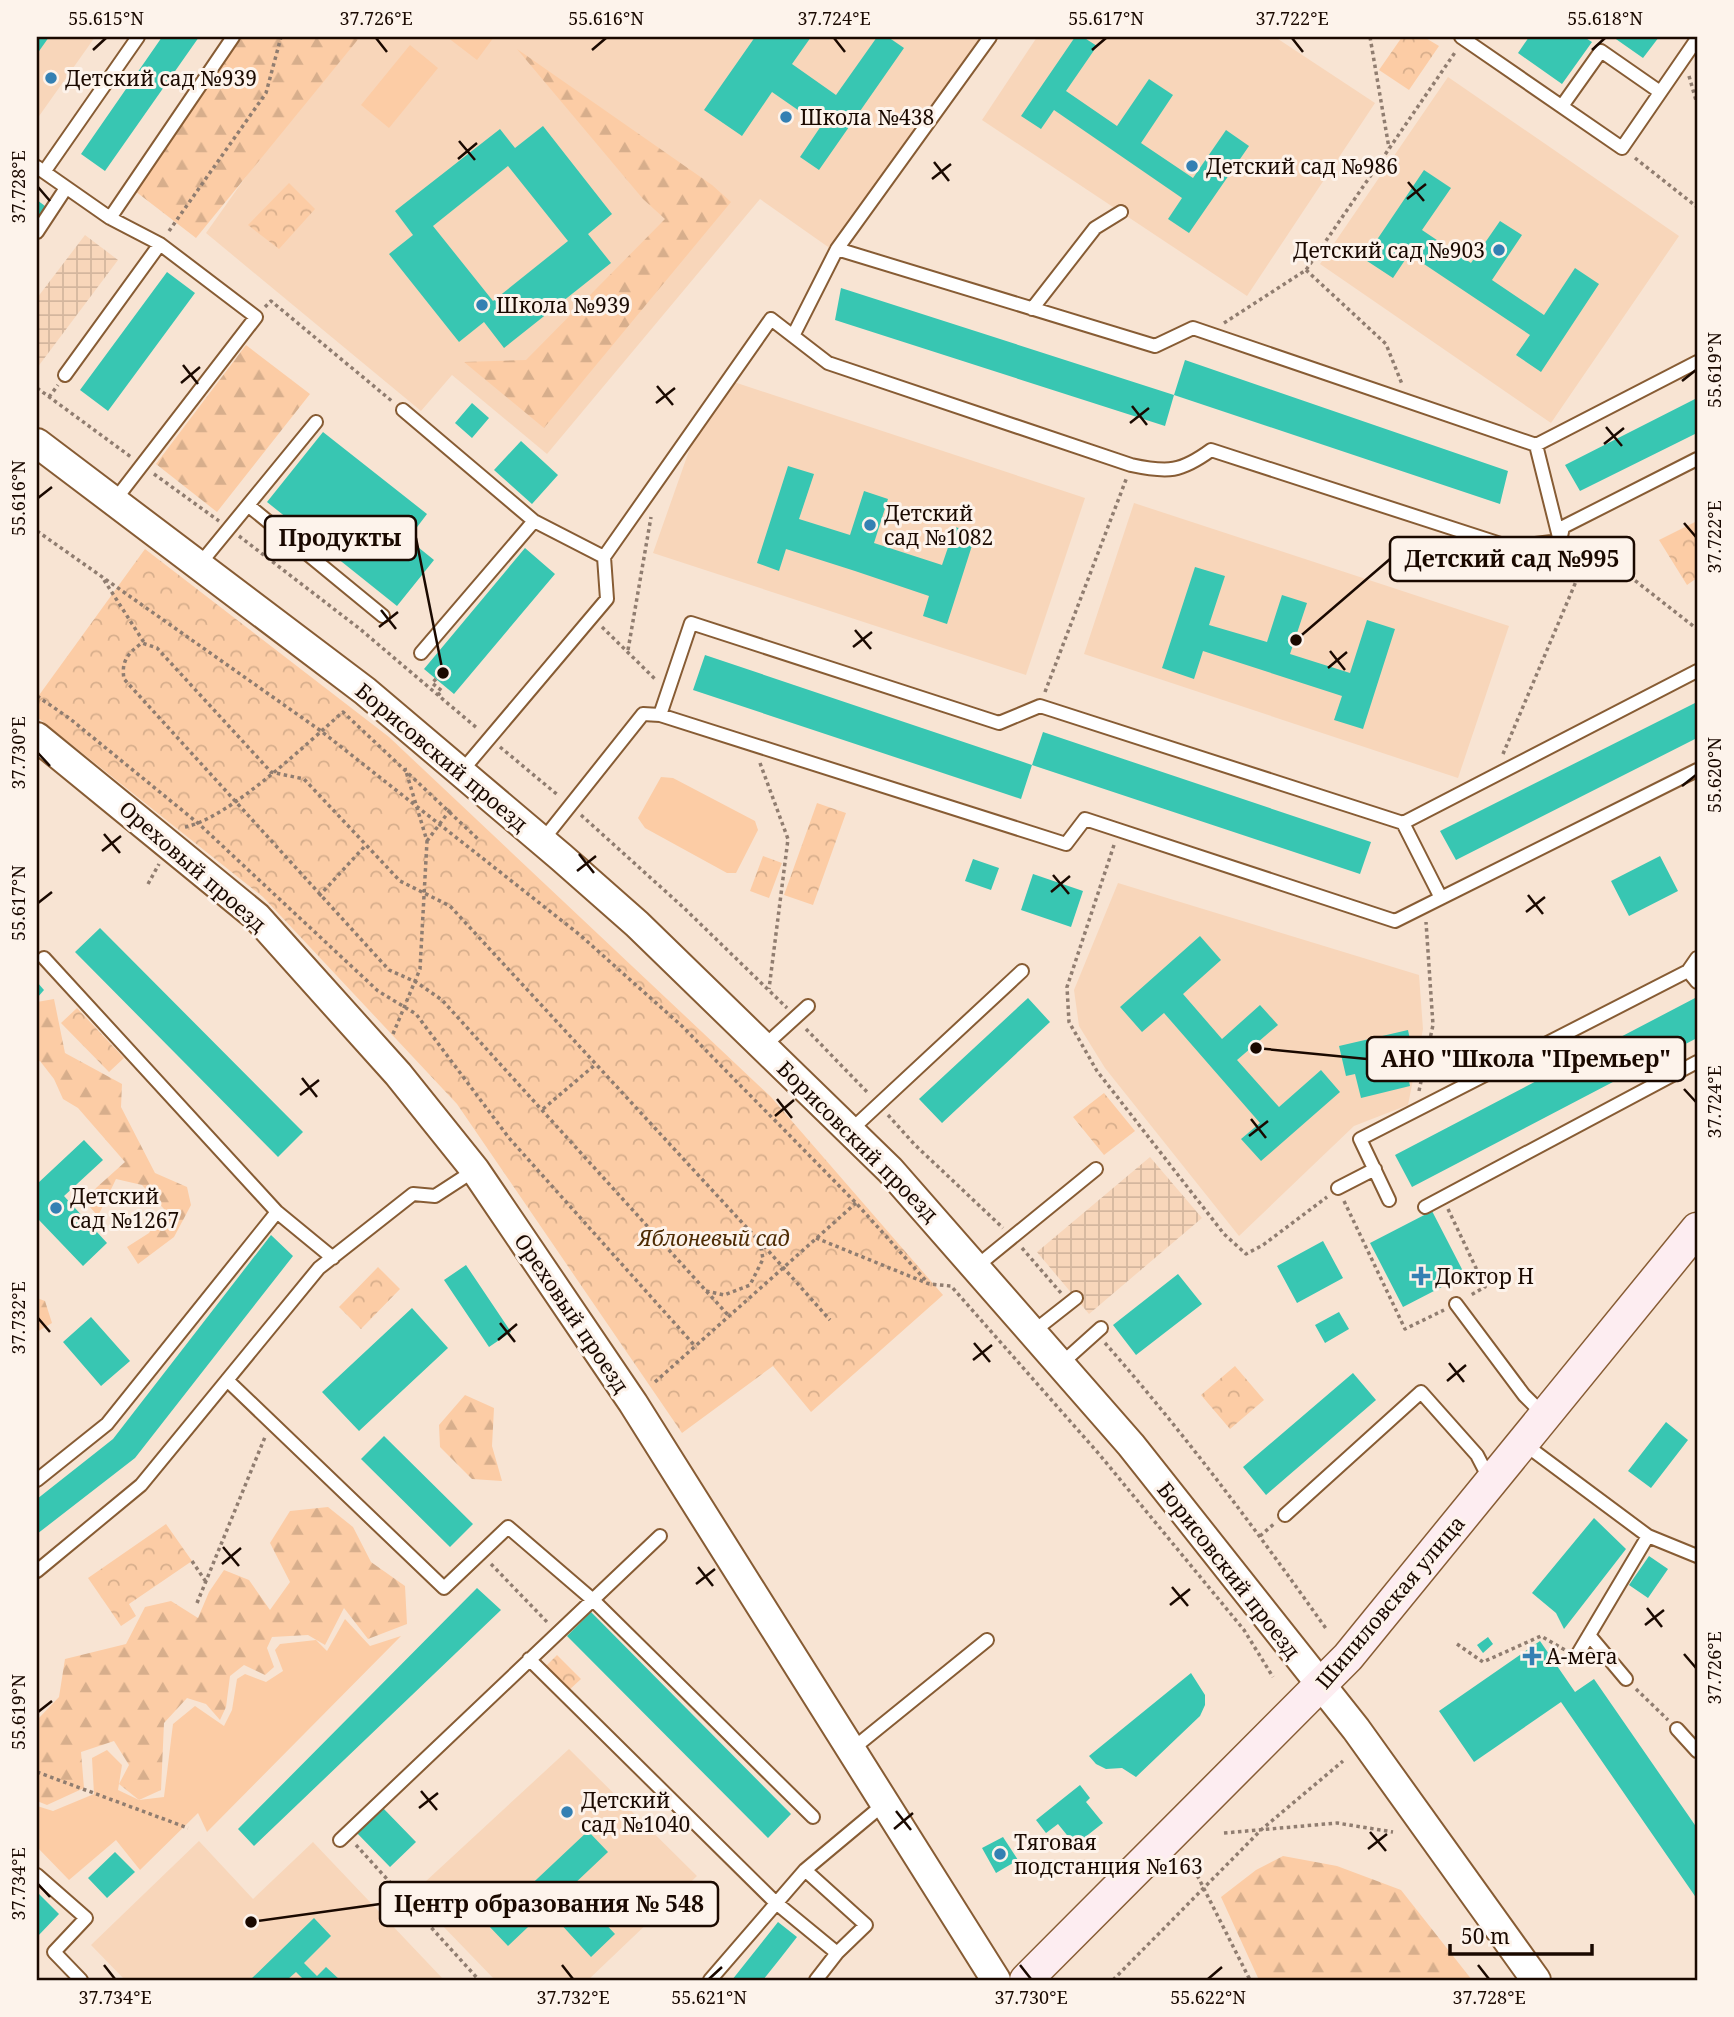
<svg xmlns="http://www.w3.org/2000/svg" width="1734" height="2017" font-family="'Noto Serif',serif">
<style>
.built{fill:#f8d6ba}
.industrial{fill:url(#industrial-grid)}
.green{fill:#fccca5}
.forest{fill:url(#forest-firs)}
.park{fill:url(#park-crowns)}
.building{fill:#38c6b2;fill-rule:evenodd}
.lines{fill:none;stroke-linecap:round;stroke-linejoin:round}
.service-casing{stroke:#875c34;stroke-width:16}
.tertiary-casing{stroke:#875c34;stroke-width:32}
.secondary-casing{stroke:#875c34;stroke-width:35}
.path{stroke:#907d70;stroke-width:3.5;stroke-dasharray:3.5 3.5;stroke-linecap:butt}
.service{stroke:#fff;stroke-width:12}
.tertiary{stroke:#fff;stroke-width:28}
.secondary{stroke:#fdedf1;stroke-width:32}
.ticks{fill:none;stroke:#1a0900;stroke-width:2.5}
.poi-dot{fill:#3480b3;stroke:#fdf3eb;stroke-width:2.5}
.labels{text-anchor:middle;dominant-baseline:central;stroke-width:6;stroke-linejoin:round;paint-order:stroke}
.poi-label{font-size:21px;fill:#1a0900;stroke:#fdf3eb;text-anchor:start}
.street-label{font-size:21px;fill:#1a0900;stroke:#fdf3eb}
.park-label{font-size:21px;font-style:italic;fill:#4e2b03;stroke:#fdf3eb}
.leader{fill:none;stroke:#1a0900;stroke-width:2.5}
.callout-dot{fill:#1a0900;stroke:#fdf3eb;stroke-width:2.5}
.callout{fill:#fdf3eb;stroke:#1a0900;stroke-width:2.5}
.callout-label{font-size:23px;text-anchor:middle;font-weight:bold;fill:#1a0900}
.neatline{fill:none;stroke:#1a0900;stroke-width:2.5}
.ticks-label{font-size:18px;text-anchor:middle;fill:#1a0900}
</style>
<defs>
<pattern id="industrial-grid" width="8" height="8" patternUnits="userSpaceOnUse" patternTransform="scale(1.75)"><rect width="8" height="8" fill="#f8d6ba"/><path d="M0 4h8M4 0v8" fill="none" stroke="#d4b69e"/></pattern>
<pattern id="forest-firs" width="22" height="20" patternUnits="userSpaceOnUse" patternTransform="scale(1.75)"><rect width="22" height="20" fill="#fccca5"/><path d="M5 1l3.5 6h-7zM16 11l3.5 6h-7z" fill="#d7ae8c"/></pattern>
<pattern id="park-crowns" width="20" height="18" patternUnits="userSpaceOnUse" patternTransform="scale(1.75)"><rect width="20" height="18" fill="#fccca5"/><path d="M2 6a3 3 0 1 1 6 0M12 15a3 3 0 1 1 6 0" fill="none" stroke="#d7ae8c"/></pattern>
</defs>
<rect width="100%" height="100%" fill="#f8e4d3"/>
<path class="built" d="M37,37H95L37,119Z
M345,37H982L831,249L760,199L547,454L452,375L421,411L206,233Z
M1037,37H1275L1375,103L1247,296L982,120Z
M1448,77L1679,236L1551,423L1320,264Z
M728,380L1085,498L1026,675L653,553L709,394Z
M1134,503L1509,626L1458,778L1084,654Z
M1118,883L1419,975L1423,1029L1408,1105L1354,1126L1239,1236L1105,1068L1079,1026L1074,990Z
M569,1749L697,1876L588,1980H495L412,1894Z
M199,1841L253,1899L313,1842L444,1980H125L91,1945Z"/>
<path class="industrial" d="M85,235L118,260L37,368V298Z
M1150,1157L1202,1218L1089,1314L1037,1252Z"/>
<path class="green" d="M447,37H494L477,60Z
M410,45L438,68L389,128L361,105Z
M661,777L673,778L755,821L758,830L736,873H727L645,828L638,818Z
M345,1619L370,1646L401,1636L207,1832L198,1813L140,1870L116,1840L69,1880L37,1847V1806L53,1811L94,1794L92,1758L107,1750L122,1765L118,1790L139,1800L164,1797L173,1724L195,1706L224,1726L232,1710L237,1679L245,1674L266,1682L283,1671L275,1650L280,1644L316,1640L327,1651Z"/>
<path class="forest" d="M240,37H360L196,238L135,191Z
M517,49L712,185L731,202L544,428L464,362L526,360L665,219L643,199Z
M246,345L310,394L217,512L156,464Z
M54,999L65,1053L122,1084L121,1107L155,1173L187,1187L191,1205L174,1237L138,1264L127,1247L149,1233L164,1209L142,1185L116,1179L98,1216L87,1204L96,1188L125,1162L78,1108L63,1099L54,1079L40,1061L37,1062V1002Z
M37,1298L45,1301L52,1323L37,1332Z
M465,1395L494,1408L492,1446L502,1481L472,1479L440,1447L439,1425Z
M328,1507L353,1527L371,1562L405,1586L407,1624L368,1639L344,1608L325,1645L308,1635L272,1637L267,1648L274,1667L265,1675L244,1665L230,1676L226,1707L220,1720L206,1704L187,1698L164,1723L161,1790L139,1800L119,1784L129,1765L114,1741L81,1752L84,1788L47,1805L37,1801V1720L59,1697L65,1659L126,1644L145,1607L171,1601L198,1618L209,1592L224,1570L249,1580L270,1610L290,1582L270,1543L290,1511Z
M1283,1856L1337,1866L1401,1890L1472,1980H1259L1221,1897L1256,1870Z"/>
<path class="park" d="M1402,37H1424L1439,46L1409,90L1379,70Z
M289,183L315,209L279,249L248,225Z
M1697,521V578L1687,585L1659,540Z
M145,549L389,737L771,1097L943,1295L811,1412L773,1366L682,1433L457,1104L263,897L37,717V698Z
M817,803L846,813L813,905L784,895Z
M763,856L782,863L769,898L750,891Z
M77,1008L124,1058L109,1072L61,1023Z
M1104,1093L1135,1131L1104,1155L1073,1117Z
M378,1267L400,1289L361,1329L339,1307Z
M1235,1366L1264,1400L1230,1429L1201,1395Z
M166,1524L192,1561L129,1604L136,1616L121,1626L88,1578Z
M557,1655L581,1679L567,1692L543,1669Z"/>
<path class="building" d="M37,37H49L37,54Z
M162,37H199L105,171L81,154Z
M755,37H811L792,64L836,95L877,37H888L904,48L819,170L800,157L821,126L772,92L742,136L704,110Z
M1075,37H1083L1097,46L1066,91L1117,126L1149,79L1173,95L1141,143L1193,178L1226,130L1249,146L1189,233L1168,219L1182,198L1054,110L1041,129L1021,116Z
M1529,37H1584L1592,42L1562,84L1518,53Z
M1613,37H1659L1643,58Z
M543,126L612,214L588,234L611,263L504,348L484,322L459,342L389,254L413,235L395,211L500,129L515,148ZM508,166L568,241L493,301L433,226Z
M1424,170L1451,188L1422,230L1471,263L1500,221L1522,235L1492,280L1544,315L1575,268L1599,284L1541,372L1516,355L1530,335L1409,254L1393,278L1364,259Z
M37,200L49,209L37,226Z
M167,272L195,293L108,411L80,390Z
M841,288L1174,395L1165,426L835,320Z
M1185,360L1508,471L1500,504L1174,395Z
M1697,398V433L1580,491L1565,465Z
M472,403L489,418L472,438L455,423Z
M323,432L427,514L408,539L434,560L397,606L267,502Z
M521,441L558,475L532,504L494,470Z
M788,466L814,474L799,519L850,535L864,491L888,499L874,543L942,565L955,527L976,533L947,624L923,616L929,596L855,571L786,549L779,571L757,563Z
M525,548L555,574L454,694L424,669Z
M1195,567L1225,576L1209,625L1267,642L1282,595L1307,603L1290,654L1350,673L1367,620L1395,629L1363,729L1334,720L1342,696L1203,651L1194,679L1162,668Z
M705,655L1032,765L1021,799L693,690Z
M1697,702V738L1456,860L1440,831Z
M1043,732L1371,842L1360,874L1032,765Z
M1660,856L1678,891L1629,916L1611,881Z
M973,859L999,868L991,890L965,881Z
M1033,874L1083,891L1071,927L1021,910Z
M100,928L303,1132L278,1157L75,952Z
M1200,936L1221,960L1183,994L1222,1039L1260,1005L1278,1025L1237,1060L1279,1107L1321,1070L1340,1092L1261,1161L1241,1139L1260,1123L1164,1013L1142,1032L1120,1007Z
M37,982L44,990L37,998Z
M1697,997V1038L1412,1187L1395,1155Z
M1028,998L1050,1022L942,1123L919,1099Z
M1408,1030L1414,1059L1405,1062L1410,1086L1361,1098L1355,1074L1346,1076L1339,1046Z
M84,1140L103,1160L64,1196L107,1243L83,1266L39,1220L37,1222V1184Z
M1432,1211L1465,1275L1403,1307L1370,1243Z
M271,1235L293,1256L135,1458L37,1534V1499L113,1439Z
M1323,1241L1343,1278L1297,1303L1277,1266Z
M466,1265L511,1332L489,1347L444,1280Z
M1178,1274L1202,1304L1136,1355L1113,1325Z
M412,1308L448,1348L359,1431L322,1392Z
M1339,1312L1349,1329L1325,1343L1315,1325Z
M91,1317L130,1361L101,1386L63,1342Z
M1353,1373L1376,1400L1266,1495L1243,1467Z
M1666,1422L1688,1440L1651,1488L1628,1471Z
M384,1436L473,1524L450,1547L361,1459Z
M1594,1518L1626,1549L1564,1629L1556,1613L1532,1593Z
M1649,1556L1668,1569L1648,1598L1629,1585Z
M477,1588L501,1610L254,1846L238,1829Z
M591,1612L791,1814L768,1838L567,1636Z
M1488,1637L1493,1644L1483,1653L1477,1645Z
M1540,1641L1575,1692L1594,1679L1697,1828V1899L1561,1702L1474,1762L1439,1711Z
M1191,1673L1205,1695V1705L1200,1716L1136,1777L1122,1768L1106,1769L1096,1764L1089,1756Z
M1080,1785L1090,1798L1086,1802L1103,1823L1075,1845L1058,1824L1046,1833L1036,1820Z
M382,1807L416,1842L390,1867L356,1832Z
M588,1831L608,1852L571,1887L615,1934L591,1957L547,1909L508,1946L488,1925Z
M1003,1837L1018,1860L996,1873L982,1848Z
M115,1852L135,1872L107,1898L88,1878Z
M37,1892L59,1914L37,1937Z
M314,1918L331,1936L304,1963L317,1976L326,1967L340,1980H304L296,1972L287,1980H250Z
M778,1922L797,1937L779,1960L763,1980H732Z"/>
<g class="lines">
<g class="service-casing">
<path id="service" d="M1461,37L1622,148L1697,39
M1562,106L1601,51L1660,92
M37,167L110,218
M44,172L138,37
M37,232L66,188
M837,249L990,37
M1032,309L1095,228L1121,212
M793,336L837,249L1155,346L1193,328L1536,445
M1697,362L1536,445L1560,541L1563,527L1697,459
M65,375L160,244
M403,410L534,521L604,557
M115,500L256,317L160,244L110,218L233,37
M249,506L383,616
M199,565L316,422
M421,653L534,521
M660,715L691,623L999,723L1040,706L1403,823L1441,898
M461,772L607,599L604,557L771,319L828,363L1131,465C1168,473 1181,472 1211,450L1510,547L1560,541
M1403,823L1697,671
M542,841L643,714L660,715L1066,844L1085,819L1395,921L1697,770
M44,958L277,1212
M1688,971L1697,982
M764,1046L808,1006
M851,1130L1022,971
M1338,1188L1375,1169
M1389,1200L1360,1139L1688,971L1697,958
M1425,1207L1697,1062
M977,1266L1096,1169
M1456,1304L1524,1395L1544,1415
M1034,1331L1076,1298
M1062,1363L1101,1328
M227,1380L444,1588L508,1527L593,1600L813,1817
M1523,1443L1648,1536L1697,1556
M37,1480L107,1424L277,1212L333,1258
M1285,1515L1421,1392L1477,1455L1490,1480
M37,1571L141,1485L319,1268L413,1194L435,1196L475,1170
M1589,1635L1626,1679
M1576,1657L1648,1536
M529,1659L775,1902L837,1953L866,1925L805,1870
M1677,1729L1697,1751
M850,1751L987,1640
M340,1840L660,1536
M37,1875L86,1918L54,1952L81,1980
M710,1980L805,1870L884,1804
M816,1980L837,1953"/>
</g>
<g class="tertiary-casing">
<path id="tertiary" d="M37,443L365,691L561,857L637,924L890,1170L1131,1445L1356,1729L1536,1980
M37,737L257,917L398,1074L475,1170L633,1403L996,1980"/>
</g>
<g class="secondary-casing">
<path id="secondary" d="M1026,1980L1348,1657L1697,1229"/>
</g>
<path class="path" d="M1370,37L1389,148
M1689,76L1697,104
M1635,158L1697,207
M169,231L266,93L281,37
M1306,270L1386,344L1402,384
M265,307L271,301L393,402
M1224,323L1306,270L1456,51
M37,388L131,457
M49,397L58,385
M154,474L219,521
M37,531L321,731L580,935L683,1027L856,1203L929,1284
M239,536L360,629L478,729
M1591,546L1697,629
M104,580L145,644
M602,627L656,680
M628,650L651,517
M436,679L432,683L442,691L438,695
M1045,692L1127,477
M37,696L69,718L199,824L378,991L416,1014L509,1138L695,1346
M500,747L559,796
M1503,754L1591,546L1576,536
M760,763L788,839L769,989
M581,815L684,908L787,1008
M185,827C230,818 307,743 343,712L479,840
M427,841L450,810
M1114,845L1067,987L1069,1022L1097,1071L1224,1234L1246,1254L1263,1245L1327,1197
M148,884L159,864
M319,896L365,846
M806,1029L869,1094
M393,1034L420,969L427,841L405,768
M1419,1091L1433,1025L1426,922
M543,1109L596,1064
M888,1115L915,1145L1003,1228
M1344,1201L1405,1329L1444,1310
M1448,1209L1485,1287L1469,1296
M816,1238L929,1284L951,1286L1099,1454L1244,1630L1273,1677
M764,1246L830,1320
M1022,1248L1061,1293
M706,1291L724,1295L750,1285L763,1259L760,1242L450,906L400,881L304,779L271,772L157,648L142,643C128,653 121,661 124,679L389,970L416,982L442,1000L728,1315
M1105,1343C1185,1434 1257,1531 1327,1630
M655,1382L856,1203
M1260,1536L1275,1523
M192,1561L206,1582
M491,1564L549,1624
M197,1603L265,1437
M1457,1644L1483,1662L1541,1636L1565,1650
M1636,1689L1668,1720
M37,1772L188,1828
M1224,1833L1337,1823L1393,1832
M356,1845L479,1980
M1191,1863L1250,1980
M1113,1980L1261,1830L1343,1761"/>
<use href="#service" class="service"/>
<use href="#tertiary" class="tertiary"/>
<use href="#secondary" class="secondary"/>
</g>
<path class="ticks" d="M376,38L387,52M834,38L845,52M1292,38L1303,52M93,50L106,38M592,50L606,38M1092,50L1106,38M1592,50L1605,38M459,141L475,160M458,159L477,143M934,162L949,181M932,179L951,164M1408,182L1424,201M38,187L50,201M1407,199L1426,184M183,365L198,384M1682,381L1696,370M181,383L200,367M657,386L673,405M656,403L675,388M1132,406L1147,425M1130,423L1149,408M1606,427L1622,446M1604,444L1624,428M38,498L52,487M1684,523L1696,537M381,610L396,629M379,627L398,612M855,630L871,649M853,647L872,632M1330,651L1345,670M1328,668L1347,652M38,753L50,766M1682,786L1696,775M104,834L120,853M102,851L121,836M579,854L594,873M577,871L596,856M1053,875L1069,894M1051,892L1070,876M1528,895L1543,914M38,903L52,892M1526,912L1545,897M302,1078L317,1097M1684,1089L1696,1102M300,1095L319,1080M777,1099L792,1118M775,1116L794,1100M1251,1119L1266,1138M1249,1136L1268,1121M38,1318L50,1332M500,1323L515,1342M498,1340L517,1324M974,1343L990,1362M973,1360L992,1345M1449,1363L1464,1382M1447,1381L1466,1365M223,1547L239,1566M222,1564L241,1548M698,1567L713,1586M696,1584L715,1569M1172,1587L1188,1606M1170,1605L1190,1589M1647,1608L1662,1627M1645,1625L1664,1610M1684,1654L1696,1668M38,1712L52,1701M421,1791L437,1810M419,1808L438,1793M896,1811L911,1830M894,1829L913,1813M1370,1832L1386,1851M1368,1849L1387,1834M38,1884L50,1897M104,1965L115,1979M562,1965L573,1979M1020,1965L1031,1979M1478,1965L1489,1979M709,1979L722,1967M1208,1979L1222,1967"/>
<g class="poi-dot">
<circle cx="51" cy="78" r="7"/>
<circle cx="786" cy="117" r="7"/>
<circle cx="1192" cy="166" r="7"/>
<circle cx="1499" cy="250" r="7"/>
<circle cx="482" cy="305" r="7"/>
<circle cx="870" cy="525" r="7"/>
<circle cx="56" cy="1208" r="7"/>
<path d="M1417.5 1265.5h7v7h7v7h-7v7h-7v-7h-7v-7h7z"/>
<path d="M1528.5 1645.5h7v7h7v7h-7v7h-7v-7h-7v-7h7z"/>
<circle cx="567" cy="1812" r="7"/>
<circle cx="1000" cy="1854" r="7"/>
</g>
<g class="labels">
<g class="poi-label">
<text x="65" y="78">Детский сад №939</text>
<text x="800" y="117">Школа №438</text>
<text x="1206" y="166">Детский сад №986</text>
<text x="1485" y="250" text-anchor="end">Детский сад №903</text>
<text x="496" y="305">Школа №939</text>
<text x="884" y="513">Детский<tspan x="884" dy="24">сад №1082</tspan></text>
<text x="70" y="1196">Детский<tspan x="70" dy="24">сад №1267</tspan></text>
<text x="1435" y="1276">Доктор Н</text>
<text x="1546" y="1656">А-мега</text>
<text x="581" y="1800">Детский<tspan x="581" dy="24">сад №1040</tspan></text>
<text x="1014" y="1842">Тяговая<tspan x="1014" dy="24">подстанция №163</tspan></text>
</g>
<g class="street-label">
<text transform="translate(442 757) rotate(40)">Борисовский проезд</text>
<text transform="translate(193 866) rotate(41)">Ореховый проезд</text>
<text transform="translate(858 1141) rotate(45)">Борисовский проезд</text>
<text transform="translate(572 1313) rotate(56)">Ореховый проезд</text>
<text transform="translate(1229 1570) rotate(52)">Борисовский проезд</text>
<text transform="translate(1390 1602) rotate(-50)">Шипиловская улица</text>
</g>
<g class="park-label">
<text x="714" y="1238">Яблоневый сад</text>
</g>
</g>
<path class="leader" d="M443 673L416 538M1296 640L1390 559M1256 1048L1367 1059M251 1922L380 1904"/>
<g class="callout-dot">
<circle cx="443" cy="673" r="7"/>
<circle cx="1296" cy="640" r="7"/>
<circle cx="1256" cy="1048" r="7"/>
<circle cx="251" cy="1922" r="7"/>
</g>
<g class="callout">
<rect x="265" y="516" width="151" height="44" rx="7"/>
<rect x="1390" y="537" width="244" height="44" rx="7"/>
<rect x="1367" y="1037" width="318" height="44" rx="7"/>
<rect x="380" y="1882" width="338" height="44" rx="7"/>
</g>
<g class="callout-label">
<text x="340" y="546">Продукты</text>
<text x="1512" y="567">Детский сад №995</text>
<text x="1526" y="1067">АНО "Школа "Премьер"</text>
<text x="549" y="1912">Центр образования № 548</text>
</g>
<rect width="1734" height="2017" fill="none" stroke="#fdf3eb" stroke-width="77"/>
<path d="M1450 1944v10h142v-10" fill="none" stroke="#1a0900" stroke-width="3.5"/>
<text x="1461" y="1944" font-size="21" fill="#1a0900" stroke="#fdf3eb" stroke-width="5" paint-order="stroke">50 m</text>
<rect x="38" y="38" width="1658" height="1941" class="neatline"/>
<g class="ticks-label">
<text x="106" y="25">55.615°N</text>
<text x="376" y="25">37.726°E</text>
<text x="606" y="25">55.616°N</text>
<text x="834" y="25">37.724°E</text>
<text x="1106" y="25">55.617°N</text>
<text x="1292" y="25">37.722°E</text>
<text x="1605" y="25">55.618°N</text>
<text transform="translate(19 187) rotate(-90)" y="6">37.728°E</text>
<text transform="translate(1715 370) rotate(-90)" y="6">55.619°N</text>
<text transform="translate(19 498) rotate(-90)" y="6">55.616°N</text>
<text transform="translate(1715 537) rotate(-90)" y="6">37.722°E</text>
<text transform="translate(19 753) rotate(-90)" y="6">37.730°E</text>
<text transform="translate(1715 775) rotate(-90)" y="6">55.620°N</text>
<text transform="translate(19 903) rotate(-90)" y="6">55.617°N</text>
<text transform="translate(1715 1102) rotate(-90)" y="6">37.724°E</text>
<text transform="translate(19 1318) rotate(-90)" y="6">37.732°E</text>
<text transform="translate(1715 1668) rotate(-90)" y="6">37.726°E</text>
<text transform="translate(19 1712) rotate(-90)" y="6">55.619°N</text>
<text transform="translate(19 1884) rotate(-90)" y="6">37.734°E</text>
<text x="115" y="2004">37.734°E</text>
<text x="573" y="2004">37.732°E</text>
<text x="709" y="2004">55.621°N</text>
<text x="1031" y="2004">37.730°E</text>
<text x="1208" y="2004">55.622°N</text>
<text x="1489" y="2004">37.728°E</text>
</g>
</svg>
